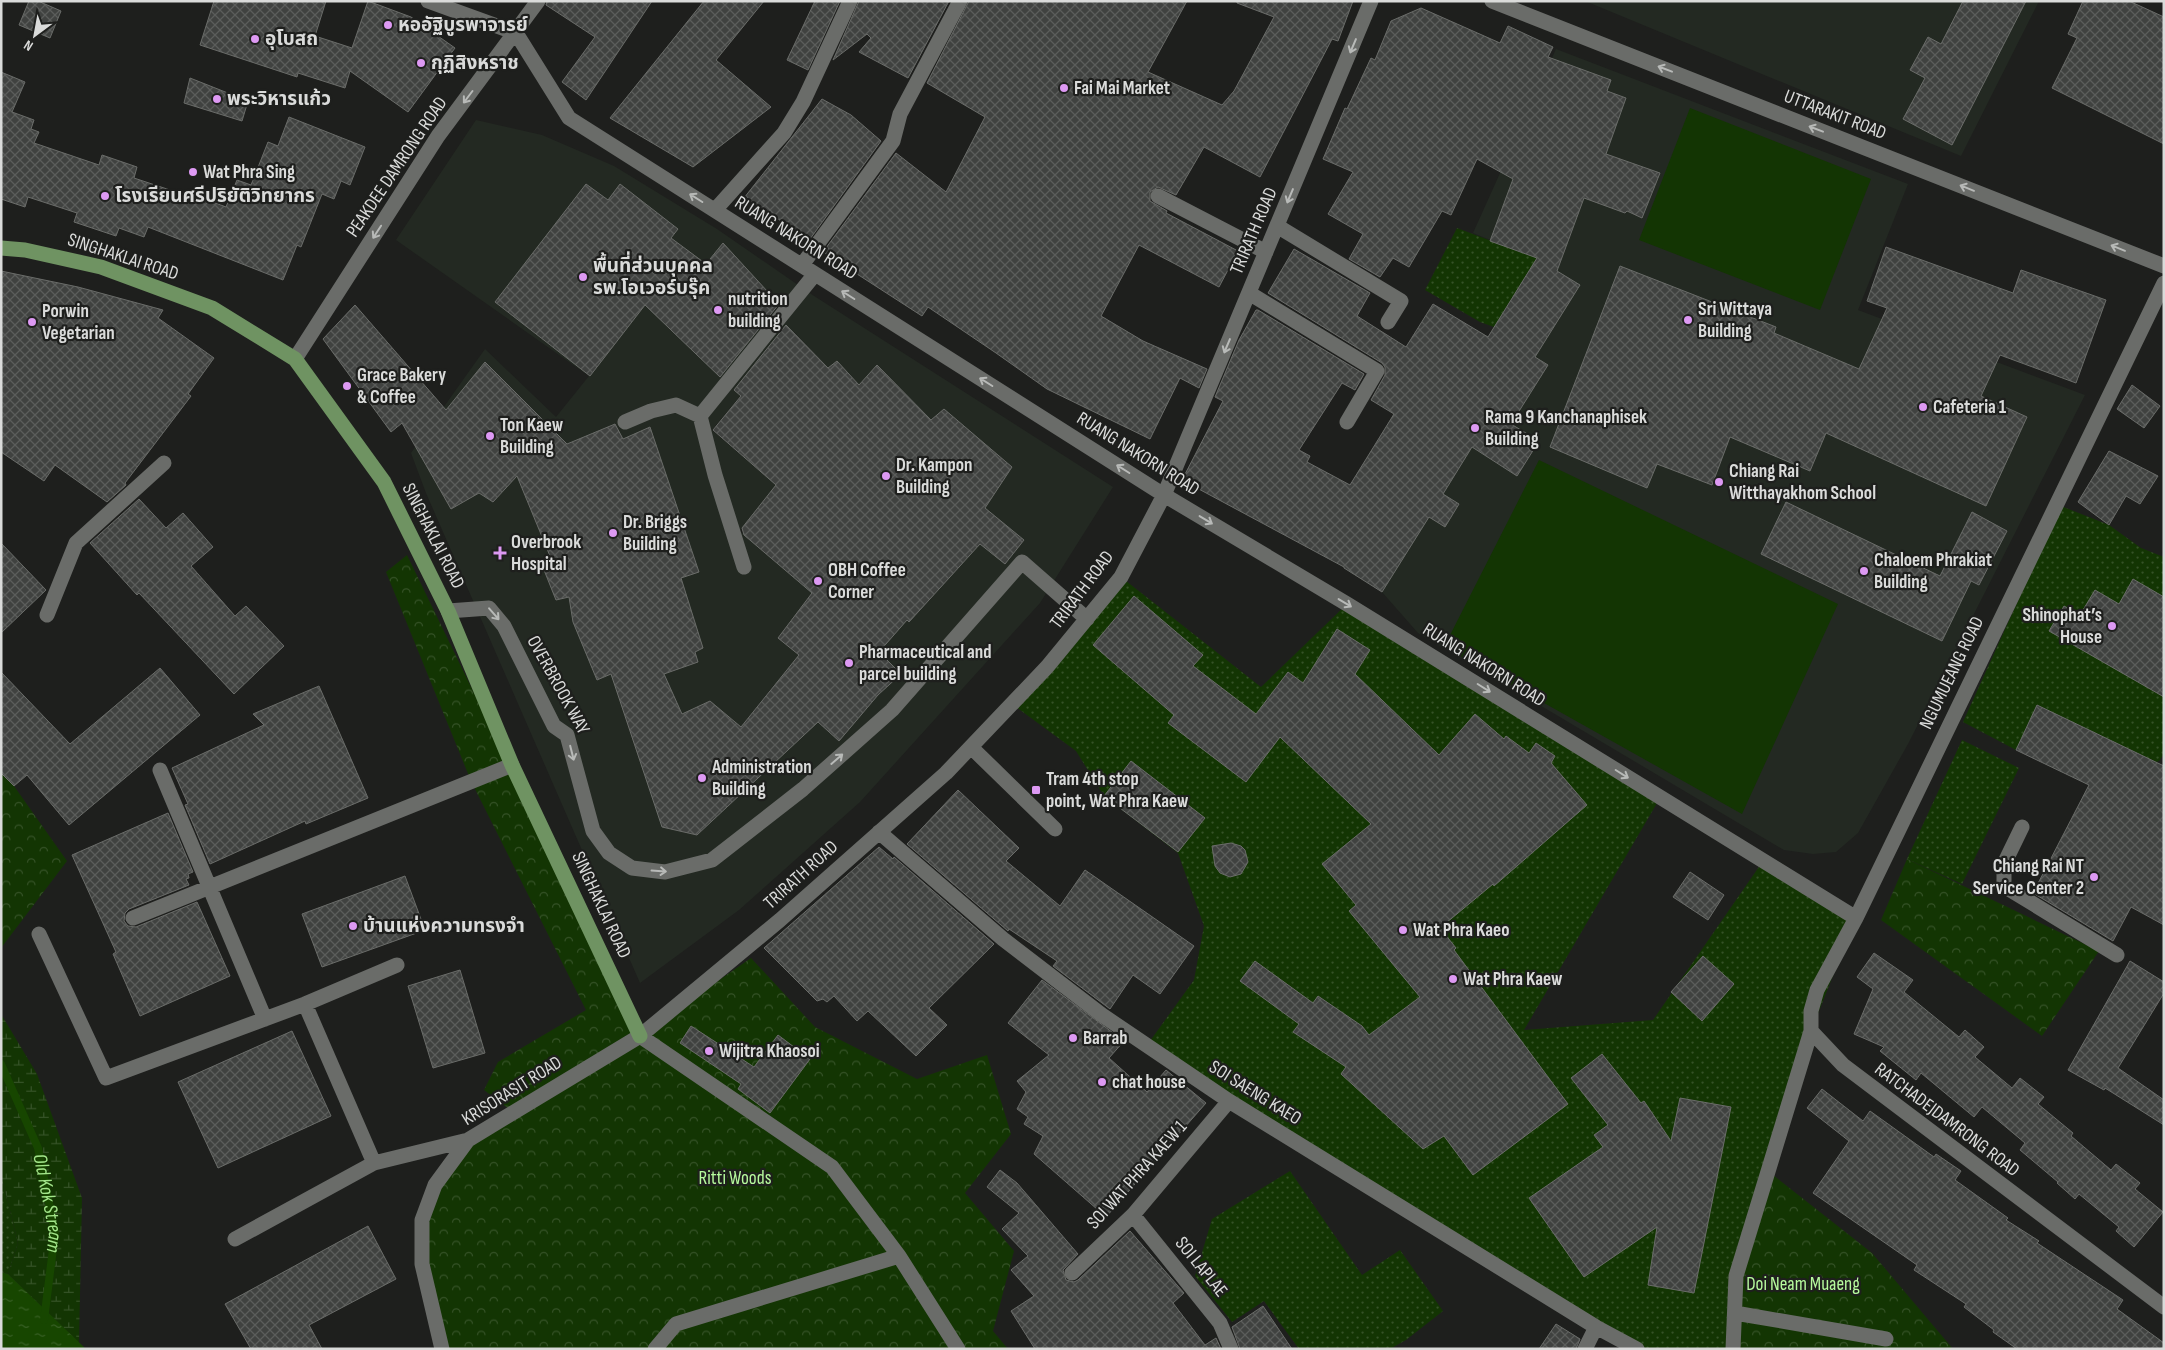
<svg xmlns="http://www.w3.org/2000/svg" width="2165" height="1350" font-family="'Sofia Sans Condensed','Noto Sans Thai',sans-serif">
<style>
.built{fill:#232922;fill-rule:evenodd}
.grass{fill:url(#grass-dots)}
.forest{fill:url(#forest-crowns)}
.wetland{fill:url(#wetland-marsh)}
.park{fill:#133503}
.water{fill:url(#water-ripples)}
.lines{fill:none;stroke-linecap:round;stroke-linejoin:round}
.stream{stroke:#174600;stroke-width:8}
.building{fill:url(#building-cross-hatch);stroke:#6a6c69}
.minor{stroke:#6a6c69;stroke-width:15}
.major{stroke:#6f9362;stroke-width:15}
.oneway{stroke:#b8bab8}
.poi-dot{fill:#dd99f3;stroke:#1e1f1d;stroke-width:2}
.labels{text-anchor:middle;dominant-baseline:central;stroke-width:4.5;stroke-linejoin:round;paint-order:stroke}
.poi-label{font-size:19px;font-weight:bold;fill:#dadbda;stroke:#1e1f1d;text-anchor:start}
.street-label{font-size:19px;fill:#dadbda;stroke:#1e1f1d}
.park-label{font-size:19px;fill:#b6fa9d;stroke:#1e1f1d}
.water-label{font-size:20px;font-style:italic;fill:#a3e68a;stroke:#1e1f1d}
</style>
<defs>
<pattern id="grass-dots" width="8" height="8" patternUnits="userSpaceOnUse" patternTransform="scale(1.25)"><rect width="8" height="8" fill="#133503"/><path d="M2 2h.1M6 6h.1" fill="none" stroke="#355227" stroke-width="1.8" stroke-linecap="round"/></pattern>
<pattern id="forest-crowns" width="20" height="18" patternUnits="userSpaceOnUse" patternTransform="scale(1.25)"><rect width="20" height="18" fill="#133503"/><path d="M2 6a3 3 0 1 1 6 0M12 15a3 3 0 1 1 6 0" fill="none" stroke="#355227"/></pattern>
<pattern id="wetland-marsh" width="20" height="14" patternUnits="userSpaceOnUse" patternTransform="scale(1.25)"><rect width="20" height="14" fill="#133503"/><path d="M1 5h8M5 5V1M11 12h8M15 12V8" fill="none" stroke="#355227"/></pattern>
<pattern id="water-ripples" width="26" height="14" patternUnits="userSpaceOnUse" patternTransform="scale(1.25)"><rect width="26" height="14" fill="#174600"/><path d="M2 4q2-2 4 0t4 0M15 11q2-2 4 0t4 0" fill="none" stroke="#386025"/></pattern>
<pattern id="building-cross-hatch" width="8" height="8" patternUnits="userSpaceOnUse" patternTransform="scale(1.25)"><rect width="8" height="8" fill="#404240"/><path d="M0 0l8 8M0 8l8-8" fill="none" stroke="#5b5d5b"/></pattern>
</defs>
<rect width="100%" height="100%" fill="#1e1f1d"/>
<path class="built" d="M1585,1H2039L1961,156Z
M1556,49L1908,184L1858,310L2085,395L1908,744L1858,833L1836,852L1813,854L1784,850L1418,633L1382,592L1344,568L1537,259L1473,233Z
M476,120L542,135L614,166L717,229L811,294L1113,487L1040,603L860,802L739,910L640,983L426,493L411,453L485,349L556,417L589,376L396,240ZM723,244L780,305L717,373L696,257L706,264ZM794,332L828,368L837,362L859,385L877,365L931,420L944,410L1012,467L985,508L980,544L909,622L881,593L806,588L740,531L776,485L712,430ZM556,434L493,502L479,493ZM552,492H672L699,571L681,578L698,662L668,673L663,660L615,672L597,680L569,597L556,600L542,565L552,561L528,504ZM813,591L896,633L879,652L900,674L878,695L839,740L793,702L821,673L778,638ZM663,672L682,714L710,701L741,727L774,685L811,728L697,835L662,827L616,689Z"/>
<path class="grass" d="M1457,228L1537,258L1494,327L1480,322L1425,290Z
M2061,506L2109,525L2141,548L2164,557V754L2159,761L2156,762L2037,705L2016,750L1963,722Z
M1121,577L1261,687L1347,604L1660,798L1524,1030L1653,1020L1763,861L1856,918L1811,1031L1736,1276L1733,1349H1647L1395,1203L1150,1041L1194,980L1204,926L1178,853L1104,796L1076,751L1012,704Z
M1962,740L2019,768L1962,884L1907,859Z
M1290,1171L1362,1275L1400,1250L1443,1311L1406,1340L1390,1349H1299L1264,1301L1232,1322L1195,1276L1212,1219Z
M1,1174L18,1243L8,1274L1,1272Z"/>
<path class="forest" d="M407,555L640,1035L751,958L815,1027L917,1079L987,1055L1011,1134L965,1193L1014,1251L993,1331L1008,1349H442L422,1220L468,1140L513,1112L484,1090L498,1062L586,1010L471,781L386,572Z
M1,773L14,786L67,861L1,948Z
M1907,859L2099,951L2042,1036L1881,920Z
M1768,1171L1872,1253L1953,1349H1729L1736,1276Z"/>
<path class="wetland" d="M1,1014L37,1074L82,1198L79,1343L8,1274L18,1243L1,1174Z"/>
<path class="park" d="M1690,108L1871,179L1820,310L1639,240Z
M1539,460L1838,604L1742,814L1444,647Z"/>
<path class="water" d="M1,1272L8,1274L86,1349H1Z"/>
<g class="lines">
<path class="stream" id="s1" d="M1,1064L38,1148L55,1233L44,1320"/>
</g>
<path class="building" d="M29,1H38L61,11L50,38L19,25Z
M214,1H326L315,36L352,48L368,1L411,17L455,48L408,112L350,71L345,88L298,73L297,77L200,45Z
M547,1H652L586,100L562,82L595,37L546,5Z
M704,1H764L716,60L771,107L693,167L610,118Z
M815,1H840L808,70L787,60Z
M859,1H949L908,78L859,52L871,38L867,34L833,60Z
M969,1H1187L1148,72L1222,105L1234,91L1274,17L1237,3V1H1353L1338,41L1332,39L1260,177L1204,147L1176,195L1158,187L1150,192V201L1167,211L1166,213L1238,251L1219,287L1139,245L1101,316L1143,341L1207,369L1199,388L1180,378L1150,439L1047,389L996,353L928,307L922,316L823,252L896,153L946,192L985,117L927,83Z
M1963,1H2026L1952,145L1903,119L1925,78L1910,70L1928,37L1941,44Z
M2083,1H2129L2164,17V144L2052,88L2077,38L2068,34Z
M1421,8L1500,43L1508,26L1553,47L1548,57L1611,80L1607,91L1626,98L1606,154L1660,173L1642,218L1627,211L1625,213L1584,198L1557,271L1580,285L1535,357L1548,365L1511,424L1539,441L1517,476L1472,447L1443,494L1459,504L1445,527L1429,517L1382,592L1344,568V567L1182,480L1223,401L1215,397L1239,340L1256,310H1258L1364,374L1355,390L1342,383L1299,450L1310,456L1307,462L1350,485L1394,414L1371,400L1385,375V367L1382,363L1268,293L1294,249L1370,293L1357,316L1406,347L1433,304L1488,337L1537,258L1490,241L1513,179L1477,159L1451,215L1442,211L1409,267L1393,258L1380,277L1349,259L1363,234L1328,214L1353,172L1323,159L1345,108L1347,109L1371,58L1375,60L1391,21Z
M1,72L25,82L12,112L34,120L31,129L39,132L34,143L99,165L102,155L137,167L134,178L194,198L195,195L226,207L237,180L251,185L268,142L278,146L289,117L365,147L350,185L341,181L334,199L322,194L301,247L297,245L283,280L148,227L144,237L119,228L116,236L74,222L77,213L28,197L25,207L1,199Z
M190,78L248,101L242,121L184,103Z
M822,99L851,115L881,141L810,239L744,198Z
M586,184L608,200L620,184L678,229L671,238L706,264L723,243L779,304L720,377L645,305L590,376L495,302Z
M1886,247L2013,293L2021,270L2106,300L2076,383L2000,355L1981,396L2027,417L1986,506L1826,433L1810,471L1730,437L1712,485L1657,464L1647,488L1550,447L1620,266L1776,327L1774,333L1859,369L1887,308L1867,301Z
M1,271L78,287L163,310L158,318L214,358L188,394L191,396L125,483L126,485L107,502L55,465L44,481L1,452Z
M355,305L446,410L485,362L567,444L615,424L623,439L650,427L699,572L681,578L703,648L695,652L698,662L664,674L682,714L710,701L741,727L799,655L778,638L812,593L744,535L742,528L776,485L713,430L741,396L734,390L786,325L828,368L837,361L859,385L877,365L931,420L944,409L1012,467L985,508L1024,540L1005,564L980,544L909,622L907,620L879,652L901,674L878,695L839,741L818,722L697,835L662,827L611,674L597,680L573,622L569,597L556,600L542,565L552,561L517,476L493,502L479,493L451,509L402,423L391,432L323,339Z
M2132,385L2160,406L2144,428L2117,409Z
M2109,451L2158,476L2140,504L2126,496L2109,525L2078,502Z
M139,499L166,528L183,513L213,547L191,566L235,616L246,606L284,646L234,694L139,593L137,595L90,543Z
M1786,502L1940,576L1972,512L2007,531L1979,585L1971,581L1942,641L1761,554Z
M1,543L46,590L1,633Z
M2133,579L2164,597V697L2049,631L2064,606L2080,615L2095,590L2119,604Z
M1134,596L1203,655L1193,666L1256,714L1288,672L1303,683L1337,629L1370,650L1355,674L1439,755L1475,714L1504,739L1506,736L1529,753L1536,743L1555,756L1551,763L1587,805L1494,886L1493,884L1440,928L1456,948L1454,950L1568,1104L1473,1175L1444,1136L1423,1149L1341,1074L1346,1067L1293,1032L1299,1024L1240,981L1255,961L1313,1003L1318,996L1362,1026L1369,1035L1420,997L1349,911L1356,905L1322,864L1371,824L1280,737L1246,782L1168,723L1174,715L1093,645Z
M160,668L200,715L69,825L27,775L14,786L1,773V672L70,744Z
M319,686L368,798L306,824L305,821L210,864L185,805L188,804L172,768L264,725L253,714Z
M2037,705L2164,766V925L2131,907L2113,941L2033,893L2089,785L2016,750Z
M1131,761L1205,818L1178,852L1104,796Z
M958,790L1019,848L1006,861L1060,906L1085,870L1194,946L1160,994L1133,975L1110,1009L1053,966L1057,961L1009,929L1008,931L907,844Z
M168,813L193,872L188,874L189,878L186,879L189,885L129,909L125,913L124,921L128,926L136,927L197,902L230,976L140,1016L113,954L116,952L72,855Z
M1231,843L1241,846L1245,850L1248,862L1241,874L1230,877L1220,873L1215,866L1212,846Z
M879,847L893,859L894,857L994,944L929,1008L947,1025L916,1056L868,1011L857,1021L834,996L827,1002L823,999L817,1001L764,948Z
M1690,872L1724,895L1708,920L1673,897Z
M405,876L425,930L322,967L302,914Z
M1874,953L1913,980L1904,992L1959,1037L1965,1030L1984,1047L1975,1057L2012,1088L2020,1078L2044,1097L2038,1104L2073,1133L2071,1136L2111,1170L2116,1164L2140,1183L2135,1189L2163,1212L2134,1247L2116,1231L2119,1227L2079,1194L2075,1199L2057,1183L2058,1182L2020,1150L2025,1143L1982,1107L1974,1117L1921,1073L1916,1080L1880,1051L1884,1047L1854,1034L1873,989L1857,977Z
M1703,956L1734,984L1702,1021L1671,992Z
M2130,961L2164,982V993L2118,1068L2164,1100V1125L2105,1088L2104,1090L2068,1070Z
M460,970L485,1053L433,1068L408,986Z
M1042,980L1124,1041L1109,1058L1147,1092L1166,1070L1206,1103L1106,1217L1034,1154L1043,1136L1024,1124L1028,1117L1017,1109L1026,1092L1017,1081L1049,1055L1008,1023Z
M691,1026L754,1067L778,1035L810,1059L770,1113L738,1089L741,1084L680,1043Z
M292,1031L331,1116L218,1168L178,1082Z
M1602,1054L1641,1103L1644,1101L1671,1141L1680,1098L1731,1107L1694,1293L1648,1285L1657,1227L1584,1277L1529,1198L1603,1147L1594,1135L1608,1125L1571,1078Z
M1822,1089L1863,1121L1870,1111L1934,1157L1936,1154L1961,1171L1955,1180L2008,1218L2006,1220L2039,1241L2037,1243L2123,1300L2117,1309L2164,1343V1349H2017L1993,1332L1994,1330L1964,1307L1966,1304L1914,1270L1917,1265L1813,1193L1849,1141L1807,1108Z
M1000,1170L1017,1183L1078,1254L1063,1270L1066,1280L1074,1282L1078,1280L1130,1231L1184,1293L1173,1303L1205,1345L1216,1338L1221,1349H1035L1011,1311L1034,1296L1011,1270L1028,1256L1002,1229L1019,1213L987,1187Z
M368,1226L396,1279L309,1325L322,1349H251L225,1304Z
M1263,1306L1292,1349H1240L1232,1327Z
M1556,1324L1580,1339L1576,1349H1539Z"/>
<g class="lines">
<path class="minor" d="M428,1L516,33L569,118L1164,495L1347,604L1856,918
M1492,1L2164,266
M1158,196L1266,252
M715,210L784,133L803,102L850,1
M1277,226L1401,301L1388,322
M802,265L893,141L900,114L960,1
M1249,293L1377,371L1347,422
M295,359L438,136L538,1
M625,422L651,411L676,405L700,416
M744,567L715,475L700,416L815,274
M448,611L489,608L504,626L554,726L567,735L593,831L609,853L632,868L665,872L712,860L803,789L892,710L1022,562L1087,619
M47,615L76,543L164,463
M971,747L1055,829
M160,770L265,1019
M2022,827L2004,864V886L2117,955
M879,832L1003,939L1102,1015L1229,1101L1596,1327L1637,1349
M133,918L512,765
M39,934L106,1078L305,1004L397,965
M305,1004L374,1163
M1811,1031L1843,1065L2164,1307
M640,1036L832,1167L899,1256
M1133,1215L1220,1323L1231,1349
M235,1239L374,1163L468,1140
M1072,1273L1133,1215L1229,1101
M1735,1313L1886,1339
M442,1349L422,1264V1220L435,1185L468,1140L640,1036L780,920L946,773L1047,667L1121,577L1164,495L1371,1
M655,1349L676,1324L899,1256L958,1349
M1585,1349L1596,1327
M1733,1349L1736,1276L1811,1031V1011L1817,990L1856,918L2164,283"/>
<path class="major" d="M1,248L25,250L101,267L212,308L295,359L384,482L448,611L512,765L640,1036"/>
</g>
<defs><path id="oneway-shaft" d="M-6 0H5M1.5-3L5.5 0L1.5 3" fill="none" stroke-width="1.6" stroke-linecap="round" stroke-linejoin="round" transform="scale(1.25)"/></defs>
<g class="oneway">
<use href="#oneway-shaft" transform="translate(1353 46) rotate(113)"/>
<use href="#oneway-shaft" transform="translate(1665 69) rotate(-159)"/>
<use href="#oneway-shaft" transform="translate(468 97) rotate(127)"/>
<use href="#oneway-shaft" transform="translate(1816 129) rotate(-159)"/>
<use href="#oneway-shaft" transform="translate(1967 188) rotate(-158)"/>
<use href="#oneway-shaft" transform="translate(1290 196) rotate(113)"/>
<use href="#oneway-shaft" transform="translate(696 198) rotate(-148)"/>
<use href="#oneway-shaft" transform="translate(377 232) rotate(123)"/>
<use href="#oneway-shaft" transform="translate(2118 248) rotate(-158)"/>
<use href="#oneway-shaft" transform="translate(848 295) rotate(-148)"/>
<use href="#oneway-shaft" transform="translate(1227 346) rotate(113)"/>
<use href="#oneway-shaft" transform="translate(986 382) rotate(-148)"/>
<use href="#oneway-shaft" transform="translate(1123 469) rotate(-148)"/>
<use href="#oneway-shaft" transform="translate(1206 520) rotate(31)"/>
<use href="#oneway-shaft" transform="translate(1345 603) rotate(31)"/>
<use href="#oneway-shaft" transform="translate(494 614) rotate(49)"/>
<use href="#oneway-shaft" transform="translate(1484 688) rotate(32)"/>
<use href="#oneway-shaft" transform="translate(572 753) rotate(76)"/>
<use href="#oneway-shaft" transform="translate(837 759) rotate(-41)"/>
<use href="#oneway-shaft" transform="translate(1622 774) rotate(32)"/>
<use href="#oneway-shaft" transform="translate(659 871) rotate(4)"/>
</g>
<g class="poi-dot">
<circle cx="388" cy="25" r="5"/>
<circle cx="255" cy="39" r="5"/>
<circle cx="421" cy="63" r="5"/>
<circle cx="1064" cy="88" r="5"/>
<circle cx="217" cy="99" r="5"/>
<circle cx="193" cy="172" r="5"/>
<circle cx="105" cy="196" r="5"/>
<circle cx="583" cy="277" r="5"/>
<circle cx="718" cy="310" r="5"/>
<circle cx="1688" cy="320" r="5"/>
<circle cx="32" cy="322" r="5"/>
<circle cx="347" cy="386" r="5"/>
<circle cx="1923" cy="407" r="5"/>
<circle cx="1475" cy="428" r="5"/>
<circle cx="490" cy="436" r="5"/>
<circle cx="886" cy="476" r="5"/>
<circle cx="1719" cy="482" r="5"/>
<circle cx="613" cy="533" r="5"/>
<path d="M497.5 545.5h5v5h5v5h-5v5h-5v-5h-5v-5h5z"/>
<circle cx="1864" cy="571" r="5"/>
<circle cx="818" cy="581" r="5"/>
<circle cx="2112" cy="626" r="5"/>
<circle cx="849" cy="663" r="5"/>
<circle cx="702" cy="778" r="5"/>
<rect x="1031" y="785" width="10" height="10" rx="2.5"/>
<circle cx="2094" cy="877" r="5"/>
<circle cx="353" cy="926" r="5"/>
<circle cx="1403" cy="930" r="5"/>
<circle cx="1453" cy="979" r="5"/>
<circle cx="1073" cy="1038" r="5"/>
<circle cx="709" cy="1051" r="5"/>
<circle cx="1102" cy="1082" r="5"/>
</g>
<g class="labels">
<g class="poi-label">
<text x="398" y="25">หออัฐิบูรพาจารย์</text>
<text x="265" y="39">อุโบสถ</text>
<text x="431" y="63">กุฏิสิงหราช</text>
<text x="1074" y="88">Fai Mai Market</text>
<text x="227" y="99">พระวิหารแก้ว</text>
<text x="203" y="172">Wat Phra Sing</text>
<text x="115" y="196">โรงเรียนศรีปริยัติวิทยากร</text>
<text x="593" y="266">พื้นที่ส่วนบุคคล<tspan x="593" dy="22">รพ.โอเวอร์บรุ๊ค</tspan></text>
<text x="728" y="299">nutrition<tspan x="728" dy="22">building</tspan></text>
<text x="1698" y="309">Sri Wittaya<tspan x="1698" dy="22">Building</tspan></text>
<text x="42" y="311">Porwin<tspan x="42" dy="22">Vegetarian</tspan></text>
<text x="357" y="375">Grace Bakery<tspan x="357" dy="22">&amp; Coffee</tspan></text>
<text x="1933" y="407">Cafeteria 1</text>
<text x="1485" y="417">Rama 9 Kanchanaphisek<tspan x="1485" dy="22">Building</tspan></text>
<text x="500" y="425">Ton Kaew<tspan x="500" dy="22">Building</tspan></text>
<text x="896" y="465">Dr. Kampon<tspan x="896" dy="22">Building</tspan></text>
<text x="1729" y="471">Chiang Rai<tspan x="1729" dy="22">Witthayakhom School</tspan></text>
<text x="623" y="522">Dr. Briggs<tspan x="623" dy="22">Building</tspan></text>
<text x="511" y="542">Overbrook<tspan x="511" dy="22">Hospital</tspan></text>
<text x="1874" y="560">Chaloem Phrakiat<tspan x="1874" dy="22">Building</tspan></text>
<text x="828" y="570">OBH Coffee<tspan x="828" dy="22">Corner</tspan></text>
<text x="2102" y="615" text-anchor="end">Shinophat’s<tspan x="2102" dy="22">House</tspan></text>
<text x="859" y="652">Pharmaceutical and<tspan x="859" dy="22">parcel building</tspan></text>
<text x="712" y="767">Administration<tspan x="712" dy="22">Building</tspan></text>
<text x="1046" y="779">Tram 4th stop<tspan x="1046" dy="22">point, Wat Phra Kaew</tspan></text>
<text x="2084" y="866" text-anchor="end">Chiang Rai NT<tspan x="2084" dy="22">Service Center 2</tspan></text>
<text x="363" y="926">บ้านแห่งความทรงจำ</text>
<text x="1413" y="930">Wat Phra Kaeo</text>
<text x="1463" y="979">Wat Phra Kaew</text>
<text x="1083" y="1038">Barrab</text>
<text x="719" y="1051">Wijitra Khaosoi</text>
<text x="1112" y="1082">chat house</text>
</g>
<g class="street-label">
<text transform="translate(1835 115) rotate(21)">UTTARAKIT ROAD</text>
<text transform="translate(397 167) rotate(-56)">PEAKDEE DAMRONG ROAD</text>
<text transform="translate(1254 231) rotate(-67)">TRIRATH ROAD</text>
<text transform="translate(796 238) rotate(32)">RUANG NAKORN ROAD</text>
<text transform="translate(123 257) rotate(18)">SINGHAKLAI ROAD</text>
<text transform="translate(1138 454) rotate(32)">RUANG NAKORN ROAD</text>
<text transform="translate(433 536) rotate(63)">SINGHAKLAI ROAD</text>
<text transform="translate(1082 590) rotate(-53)">TRIRATH ROAD</text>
<text transform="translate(1484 665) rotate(32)">RUANG NAKORN ROAD</text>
<text transform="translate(1952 673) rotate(-64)">NGUMUEANG ROAD</text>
<text transform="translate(558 685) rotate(61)">OVERBROOK WAY</text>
<text transform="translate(801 875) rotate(-42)">TRIRATH ROAD</text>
<text transform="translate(601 905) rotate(65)">SINGHAKLAI ROAD</text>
<text transform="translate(512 1091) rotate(-32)">KRISORASIT ROAD</text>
<text transform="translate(1255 1093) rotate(32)">SOI SAENG KAEO</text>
<text transform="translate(1947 1120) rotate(37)">RATCHADEJDAMRONG ROAD</text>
<text transform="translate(1137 1175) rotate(-48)">SOI WAT PHRA KAEW 1</text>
<text transform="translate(1201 1267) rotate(51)">SOI LAPLAE</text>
</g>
<g class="park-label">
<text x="735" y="1178">Ritti Woods</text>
<text x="1803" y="1284">Doi Neam Muaeng</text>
</g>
<g class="water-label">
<text stroke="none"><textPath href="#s1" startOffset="148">Old Kok Stream</textPath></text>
</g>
</g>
<rect width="2165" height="1350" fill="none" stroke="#dadbda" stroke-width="5"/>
<g transform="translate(35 35) rotate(212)" stroke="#1e1f1d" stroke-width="4" paint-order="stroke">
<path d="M0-4L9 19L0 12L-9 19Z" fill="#dadbda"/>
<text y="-8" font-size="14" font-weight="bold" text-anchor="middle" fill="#dadbda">N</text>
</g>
</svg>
